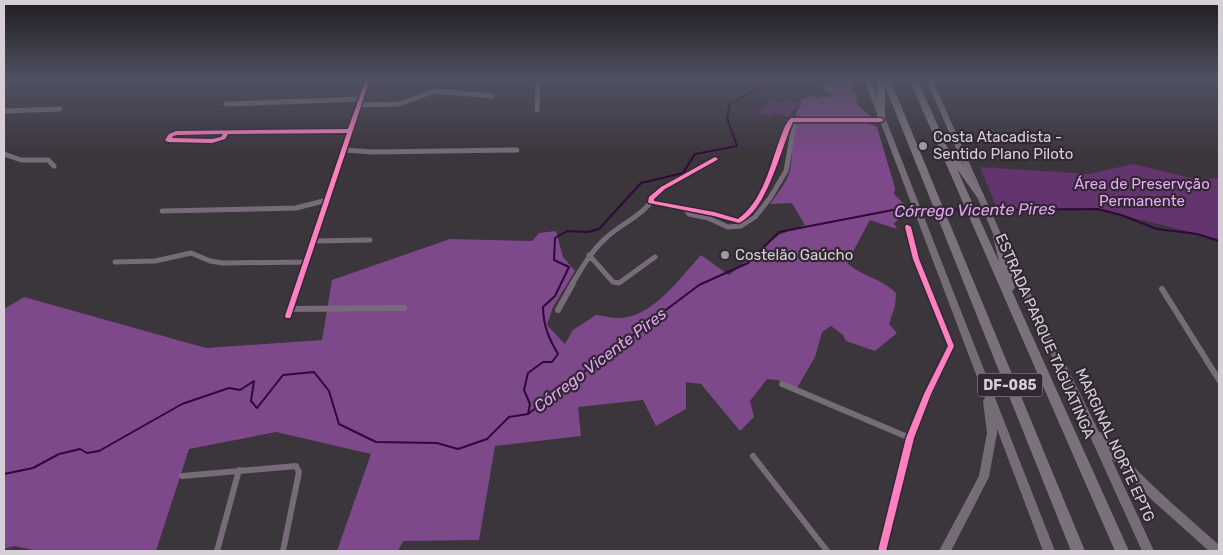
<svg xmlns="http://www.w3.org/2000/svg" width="1223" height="555" font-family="Rubik,sans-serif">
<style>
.green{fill:#64346f}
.forest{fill:#7d498a}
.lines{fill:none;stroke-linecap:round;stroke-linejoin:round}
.stream{stroke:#31083a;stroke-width:2}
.minor-far1{stroke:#776b79;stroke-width:5}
.minor{stroke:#776b79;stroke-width:6}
.primary{fill:#766c78;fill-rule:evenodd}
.motorway{fill:#7b717d;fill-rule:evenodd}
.cycleway-casing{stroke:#322834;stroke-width:3}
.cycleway{fill:#ff80c0;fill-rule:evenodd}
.poi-dot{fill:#a099a1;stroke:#322834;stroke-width:2}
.labels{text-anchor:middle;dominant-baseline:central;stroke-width:4.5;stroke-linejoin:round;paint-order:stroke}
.shield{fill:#322834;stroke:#a59da6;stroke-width:1}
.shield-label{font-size:14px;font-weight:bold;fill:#d6cfd7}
.poi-label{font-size:15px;fill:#d6cfd7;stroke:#322834;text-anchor:start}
.park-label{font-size:15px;fill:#e9aaf9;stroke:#322834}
.street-label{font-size:15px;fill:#d6cfd7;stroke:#322834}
.water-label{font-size:16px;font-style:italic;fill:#e4a5f4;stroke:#322834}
</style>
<rect width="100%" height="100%" fill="#3b353c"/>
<path class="green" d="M770,99L782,104L786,99L799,104L788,117L775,113L771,117L759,113Z
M1133,164L1195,179L1219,178V239L1098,209L998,211L980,167L1089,174Z"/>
<path class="forest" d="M831,79L849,80L852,91L856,95L857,104L872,118L866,122L877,127L895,188L894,194L906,206L897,215L898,220L894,223L897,229L870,220L847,263C863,277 881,278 896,293L895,306L889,324L897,333L875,351L846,341L843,335L831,326L822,332L815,357L797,388L777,380L767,379L750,401L754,417L740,431L701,384L686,382V409L656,426L643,400L578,407L581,436L495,446L479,540L403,541L398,551H337L371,454L276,432L189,449L156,551H38L14,546L4,549V309L24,297L206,348L322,340L332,280L450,239L532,241L539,233L556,231L563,257L575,271L553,307L547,325L565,344L573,330L596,315C606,316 617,320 627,317C656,312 682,276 701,255L729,275L779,235L805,225L792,203L770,204C777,194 787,182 790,170C793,156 791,134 798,123L796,112L801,105V100L811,96L819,98L821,96L832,97L831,93L825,92L823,85L832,82Z"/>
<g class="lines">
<path class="stream" d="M919,209H937
M941,209L967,210
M974,210H984
M989,210L1098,209L1121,215L1157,229L1197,234L1219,241
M528,414L530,404L524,390L528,373L543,362H552L558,354C549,339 543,325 543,307L555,296L569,267L554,260L555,238L567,231L588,232L599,229L641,183L683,173L695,154L737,146L727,118L730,104L765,84L761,79
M4,474L33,468L59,454L80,449L87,453L99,451L182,404L229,388L240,390L254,381L251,401L257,408L283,375L314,372L329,391L339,424L376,442L437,443L458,449L487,439L509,417L528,414L699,285L748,263L779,232L898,209H914"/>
<path class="minor-far1" d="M226,104L360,99
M359,105L399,104L435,91L492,96
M537,110L538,79
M4,111L60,109
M227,132L223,138L212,141L168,140L171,135L176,133Z
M227,132L350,131
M344,150L373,152L517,150
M4,154L21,160H48L54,166
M715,159L663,188L651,198V202L714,214L739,221C770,199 776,153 791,120H881
M686,210L689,214L708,218L728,227L741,226L755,217L770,198L786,171L795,120
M162,211L296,208L327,200
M908,227L916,259L926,284
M313,241L370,240
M589,255L613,282L619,283L655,257
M115,262L155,261L191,253L210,261L223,263L306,262
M299,284L368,79
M572,284C583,266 592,250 607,237C621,224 640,217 651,202"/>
<path class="minor" d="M1162,289L1219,380
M290,309L404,308
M558,310L573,283
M288,316L299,283
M782,384L910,438
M753,456L827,551
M182,476L296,466L299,472L283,551
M217,551L239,470
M882,551L910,438L951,346L926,283"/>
<path class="primary" d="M864,79H870L1055,551H1043L997,429V433L989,477L951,551H939L979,476L987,433L983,401L985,398Z
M926,79H932L1002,236L1099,432L1104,433C1137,475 1179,509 1219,545V551H1209L1152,500L1111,458L1154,551H1142L1084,423L994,236Z"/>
<path class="motorway" d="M877,79H890L1085,551H1071L885,86V120L881,123L877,120Z
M909,79H917L950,153H955L984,195L983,197H977L957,169L999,262L993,236L998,232L1003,236L1015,288L1012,291L1129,551H1115Z"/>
<g class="cycleway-casing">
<path id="cycleway" d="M366,79H370L291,316L290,318H286L285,316L347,133L228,134L225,139L212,143L168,142L165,140L169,134L176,131L348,129ZM220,134H223L221,137L212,139L172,138L173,136L177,135Z
M791,118H881L884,120L881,122H793C780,150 768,209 739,223L714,216L649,203L648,202L649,197L661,187L715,157L718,159L717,160L665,189L654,199V201L714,212L738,219C763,201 770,166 780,139C783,132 785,123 791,118Z
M906,225H908L911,227L919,259L954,346L931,394L914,438L886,551H878L906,438L924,394L948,346L913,259L905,227Z"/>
</g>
<use href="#cycleway" class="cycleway"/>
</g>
<linearGradient id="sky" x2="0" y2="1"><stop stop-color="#201d21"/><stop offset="0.5" stop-color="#4f5161"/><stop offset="1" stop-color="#4f5161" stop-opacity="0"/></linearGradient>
<rect width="1223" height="157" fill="url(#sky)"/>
<g class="poi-dot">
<circle cx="923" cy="146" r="5"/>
<circle cx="725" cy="255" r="5"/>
</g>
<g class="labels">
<rect class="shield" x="977.5" y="373.5" width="65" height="23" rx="4"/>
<g class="shield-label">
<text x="1010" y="385">DF-085</text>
</g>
<g class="poi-label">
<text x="933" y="137">Costa Atacadista -<tspan x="933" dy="17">Sentido Plano Piloto</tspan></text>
<text x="735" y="255">Costelão Gaúcho</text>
</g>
<g class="park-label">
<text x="1142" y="184">Área de Preservção<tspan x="1142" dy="17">Permanente</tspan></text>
</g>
<g class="street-label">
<text transform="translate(1045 336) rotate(66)">ESTRADA PARQUE TAGUATINGA</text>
<text transform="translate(1115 445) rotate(65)">MARGINAL NORTE EPTG</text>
</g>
<g class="water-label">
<text transform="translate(975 210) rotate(-1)">Córrego Vicente Pires</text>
<text transform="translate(600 360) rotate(-37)">Córrego Vicente Pires</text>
</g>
</g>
<rect width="1223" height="555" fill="none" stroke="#d6cfd7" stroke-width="10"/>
</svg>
